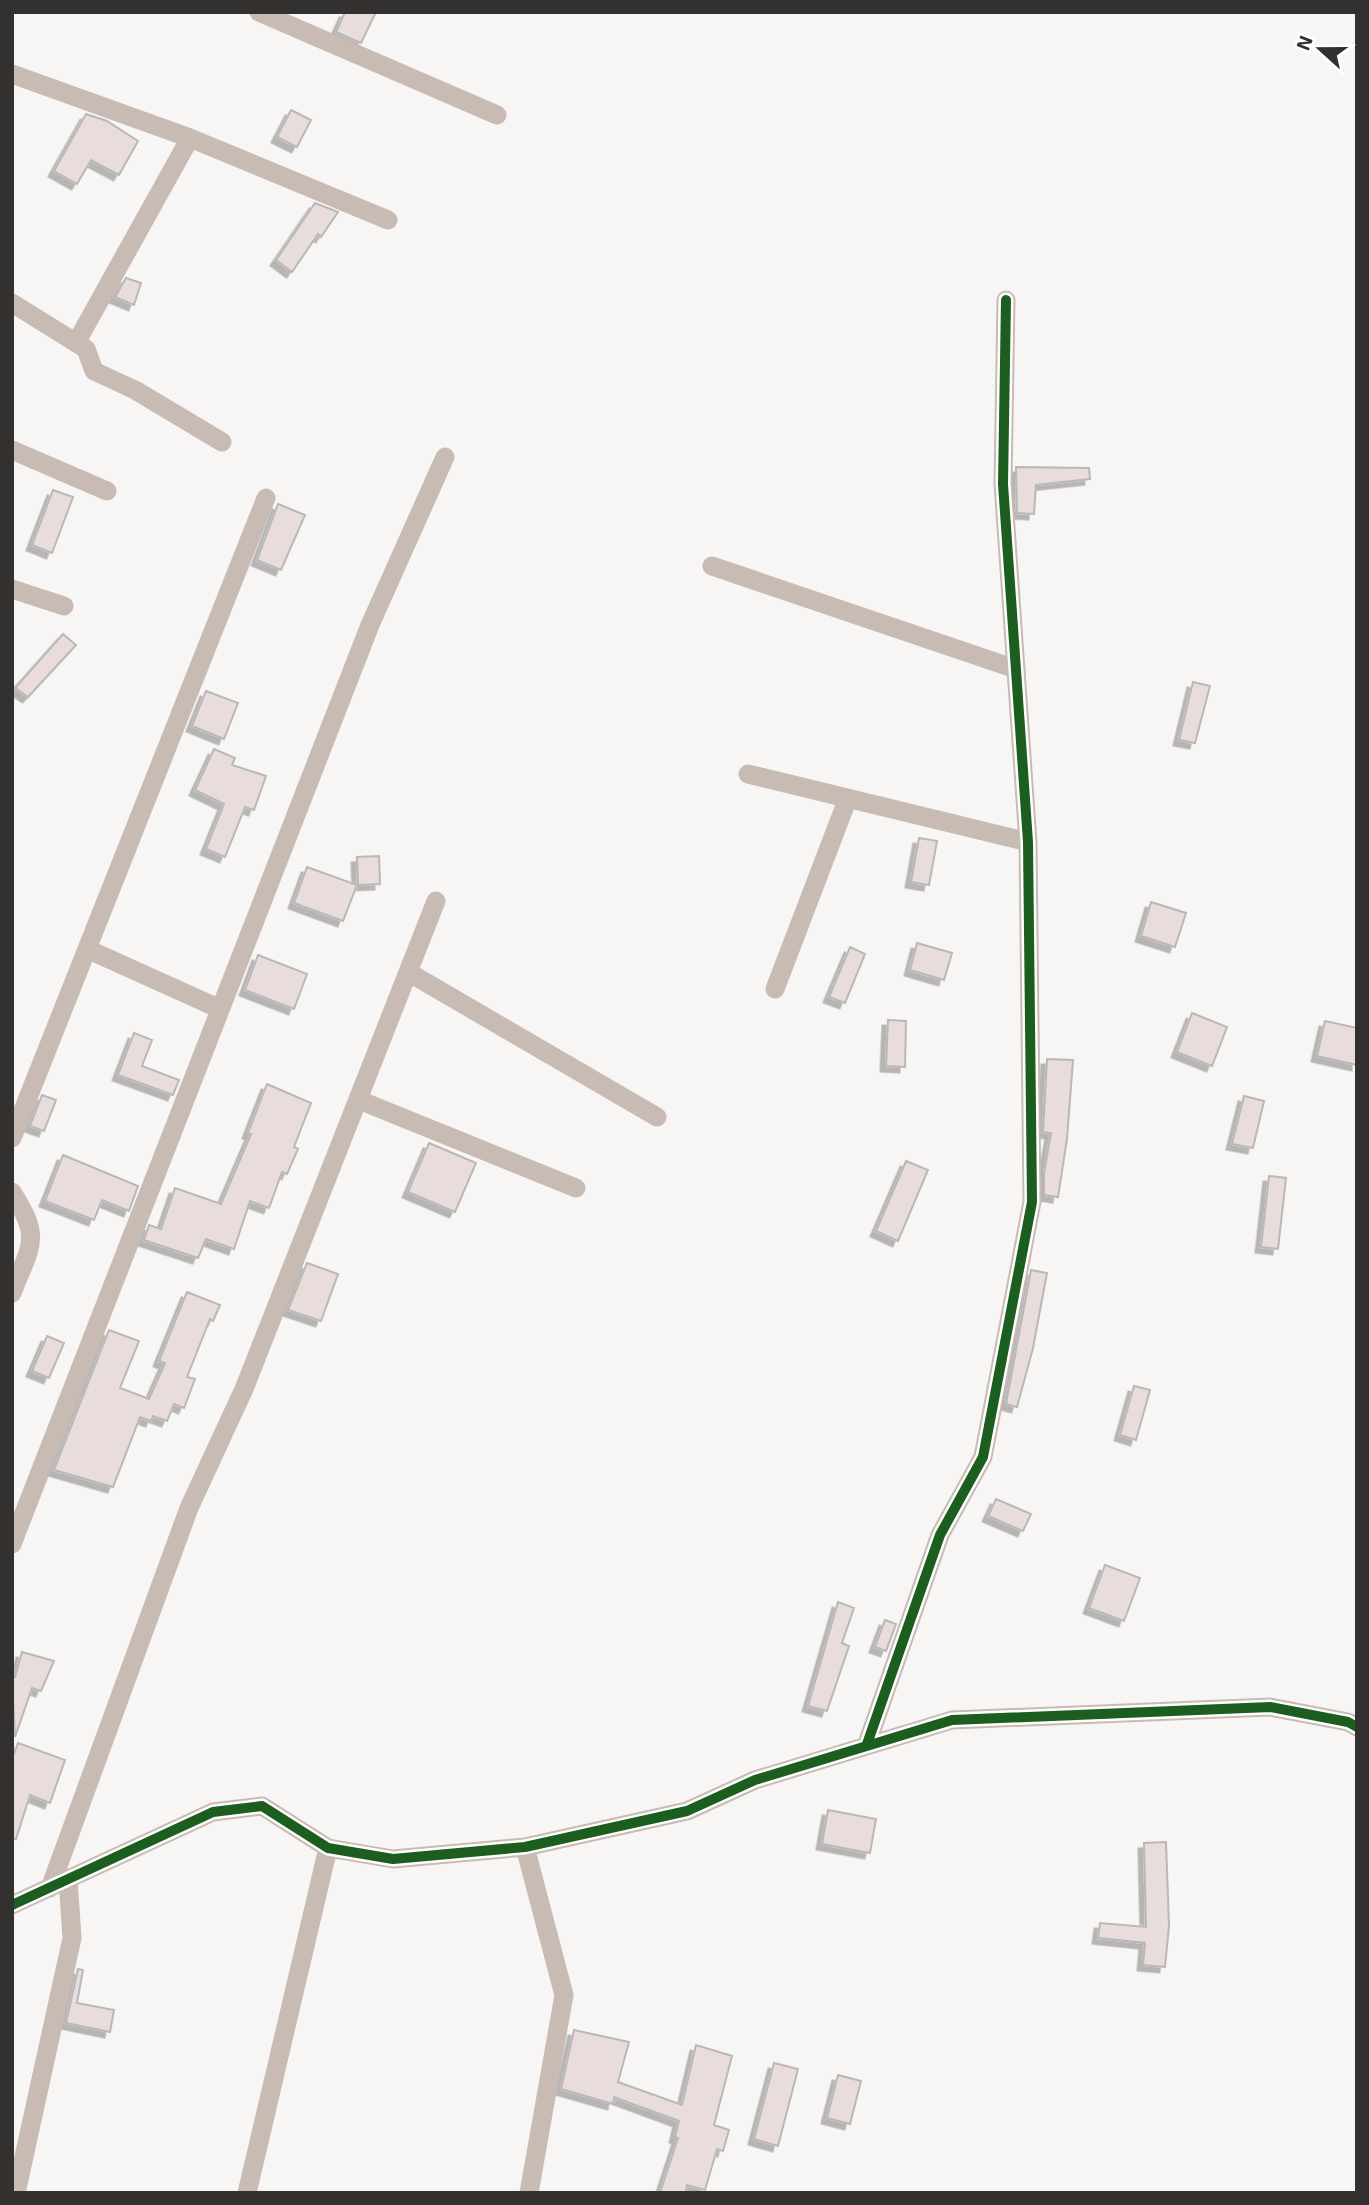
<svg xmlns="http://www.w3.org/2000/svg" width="1369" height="2205" font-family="'Exo 2',sans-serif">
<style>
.building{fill:#e8ddda;stroke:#bab8b7;stroke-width:2;filter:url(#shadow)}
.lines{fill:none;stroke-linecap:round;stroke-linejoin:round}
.minor{stroke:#c8bbb4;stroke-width:19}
.cycleway-casing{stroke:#fff;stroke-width:15}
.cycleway{stroke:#1b5e20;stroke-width:10}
</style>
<defs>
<filter id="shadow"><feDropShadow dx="-5.5" dy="5.5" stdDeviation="0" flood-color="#0004"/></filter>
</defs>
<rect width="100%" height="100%" fill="#f8f6f5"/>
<path class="building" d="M345,12H376L361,43L336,32Z
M291,110L311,120L297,147L277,137Z
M86,114L107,121L138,141L119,175L91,160L77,184L54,171Z
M315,203L338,212L321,237L318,234L292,272L276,260Z
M126,278L141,283L134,305L115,297Z
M1016,467L1089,468L1090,479L1036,485L1034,514L1017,513Z
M53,490L73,497L52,553L32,545Z
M278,504L305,515L281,570L257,560Z
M63,634L76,645L28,697L15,688Z
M1193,682L1210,686L1195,743L1179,740Z
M206,691L238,703L224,739L192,726Z
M214,749L235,758L232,765L266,776L254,810L245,807L225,857L206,849L224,804L195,790Z
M919,838L937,841L929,885L911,882Z
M379,856L380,884L358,885L357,857Z
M307,867L357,885L343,921L294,903Z
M1151,902L1186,913L1175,947L1141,936Z
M917,943L952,953L944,980L910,970Z
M850,947L865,954L845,1003L829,997Z
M258,955L307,974L294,1009L245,990Z
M1192,1013L1227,1027L1212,1066L1177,1052Z
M888,1020L906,1021L905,1067L886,1066Z
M1325,1021L1357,1028V1065L1317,1056Z
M134,1033L152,1040L142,1066L179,1080L173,1095L118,1075Z
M1047,1059L1073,1060L1067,1139L1058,1197L1044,1195V1173L1051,1133L1043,1132Z
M267,1084L311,1103L294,1147L298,1149L287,1174L282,1172L269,1208L250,1201L234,1249L206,1239L198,1258L144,1240L149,1225L161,1229L175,1188L221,1204L251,1134L248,1133Z
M42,1095L56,1100L44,1131L30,1126Z
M1244,1096L1264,1101L1253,1148L1232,1144Z
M429,1143L476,1163L455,1212L408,1192Z
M63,1155L138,1186L129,1211L102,1200L94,1220L45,1201Z
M906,1161L928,1170L898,1241L876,1231Z
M1269,1176L1286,1178L1278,1249L1261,1247Z
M307,1263L338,1274L321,1321L288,1310Z
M1031,1270L1047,1273L1033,1348L1017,1407L1006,1404Z
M187,1292L220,1305L213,1321L210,1319L187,1377L195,1379L184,1408L174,1404L167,1421L153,1416L151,1421L140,1417L113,1487L54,1470L109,1330L139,1341L120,1388L149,1399L165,1363L159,1361Z
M47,1336L64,1343L49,1378L32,1371Z
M1134,1386L1150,1390L1136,1440L1120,1435Z
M996,1499L1031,1514L1023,1531L988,1516Z
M1105,1565L1140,1578L1124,1621L1089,1608Z
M838,1602L854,1608L842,1643L849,1646L827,1711L808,1706Z
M885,1620L896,1624L886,1651L875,1647Z
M22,1652L54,1661L41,1691L32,1688L15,1737L12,1676L15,1677Z
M18,1743L65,1760L50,1803L30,1795L16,1839L12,1838V1759Z
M828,1810L876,1819L870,1853L822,1844Z
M1166,1842L1169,1926L1165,1967L1143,1965L1145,1943L1098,1938L1100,1923L1146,1927L1144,1843Z
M78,1969L83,1970L77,2003L114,2010L110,2032L66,2023Z
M574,2030L629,2042L618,2082L682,2105L696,2045L732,2056L714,2125L729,2130L723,2151L717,2149L705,2190L687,2185L686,2193H660L678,2138L675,2137L679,2121L614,2097L613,2104L561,2089Z
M774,2063L798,2069L778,2146L754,2139Z
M838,2075L861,2081L850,2124L827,2118Z"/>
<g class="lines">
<path class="minor" d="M259,12L497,115
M12,74L190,138L388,220
M12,303L86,349L94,371L135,390L222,442
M76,343L190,138
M12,450L107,491
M712,566L1016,669
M12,589L64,606
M748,774L1028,842
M87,949L220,1009
M408,972L657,1117
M775,989L848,798
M359,1100L576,1188
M12,1138L266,498
M12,1192C42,1239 31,1244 12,1293
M12,1544L370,625L445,457
M867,1744L940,1535L983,1457L1032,1202L1028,842L1003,484L1006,300
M525,1847L564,1995L529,2193
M50,1888L189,1508L244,1389L436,901
M12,1905L213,1812L262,1806L328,1848L393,1859L525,1847L687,1811L755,1780L952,1720L1270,1707L1348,1722L1357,1727
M16,2193L72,1938L68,1879
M247,2193L328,1848"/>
<g class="cycleway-casing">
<path id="cycleway" d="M867,1744L940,1535L983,1457L1032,1202L1028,842L1003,484L1006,300
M12,1905L213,1812L262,1806L328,1848L393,1859L525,1847L687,1811L755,1780L952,1720L1270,1707L1348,1722L1357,1727"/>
</g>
<use href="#cycleway" class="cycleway"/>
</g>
<rect width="1369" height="2205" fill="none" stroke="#323130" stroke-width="28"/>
<g transform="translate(1320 49) rotate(291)" stroke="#ffffff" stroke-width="5" paint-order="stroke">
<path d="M0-5L12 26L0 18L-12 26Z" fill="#323130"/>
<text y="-10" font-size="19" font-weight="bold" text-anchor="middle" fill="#323130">N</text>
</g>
</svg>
